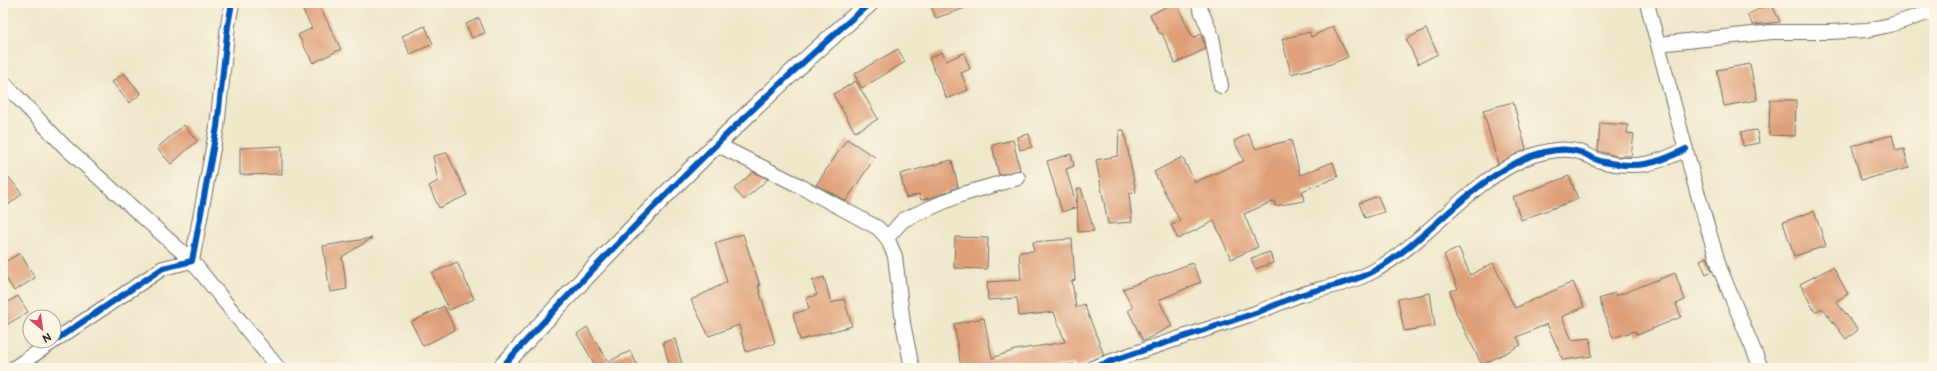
<svg xmlns="http://www.w3.org/2000/svg" width="1937" height="371" font-family="'Balsamiq Sans',sans-serif">
<style>
.building{fill:#dfa079}
.lines{fill:none;stroke-linecap:round;stroke-linejoin:round}
.minor-casing{stroke:#706d63;stroke-width:16}
.tertiary-casing{stroke:#706d63;stroke-width:19}
.minor{stroke:#fff;stroke-width:14}
.tertiary{stroke:#fff;stroke-width:17}
.cycleway-casing{stroke:#fcf5e5;stroke-width:8}
.cycleway{stroke:#0057b8;stroke-width:6}
</style>
<rect width="100%" height="100%" fill="#fcf5e5"/>
<filter id="ink" filterUnits="userSpaceOnUse"><feTurbulence type="fractalNoise" baseFrequency=".025" numOctaves="2"/><feDisplacementMap in="SourceGraphic" scale="8" xChannelSelector="R" yChannelSelector="G"/><feConvolveMatrix kernelMatrix="1 2 1 2 8 2 1 2 1" color-interpolation-filters="sRGB"/></filter>
<filter id="wash" filterUnits="userSpaceOnUse"><feTurbulence type="fractalNoise" baseFrequency=".012" numOctaves="4" result="noise"/><feDisplacementMap in="SourceGraphic" scale="16" xChannelSelector="R" yChannelSelector="G"/><feGaussianBlur stdDeviation="0.9" result="paint"/><feColorMatrix in="noise" values="0 0 0 0 0 0 0 0 0 0 0 0 0 0 0 0 0 1.4 0 .05"/><feComposite in="paint" operator="in"/></filter>
<g filter="url(#wash)">
<rect width="100%" height="100%" fill="#efe7ca"/>
<g id="blocks">
<path class="building" d="M299,3H318L341,49L313,63L298,35L312,28Z
M930,3H974V5L936,18Z
M1173,3H1176L1193,38L1201,34L1206,49L1175,63L1162,33L1160,34L1150,15Z
M1771,3L1780,22L1753,25L1747,15Z
M479,18L485,33L472,38L466,24Z
M425,26L433,44L410,54L402,36Z
M1333,26L1348,57L1331,64L1291,74L1282,39L1310,32L1311,37Z
M1426,29L1438,54L1418,64L1406,39Z
M898,49L905,62L862,88L854,74Z
M942,52L946,61L964,53L970,69L961,73L968,90L947,99L929,58Z
M1750,64L1757,100L1724,106L1717,70Z
M124,73L141,94L129,103L112,82Z
M856,81L878,119L855,132L833,94Z
M1770,100H1796L1795,136L1769,135Z
M1513,102L1526,149L1498,164L1483,110Z
M1600,123L1628,125L1627,133L1634,134L1631,156H1617L1598,151Z
M184,125L197,141L171,164L157,148Z
M1119,130H1124L1136,192L1129,194L1132,222L1108,224L1096,160L1118,156Z
M1757,130L1759,143L1743,146L1741,132Z
M1029,134L1032,147L1020,150L1017,137Z
M1248,134L1256,149L1291,140L1300,175L1333,162L1338,177L1302,191L1304,201L1275,206L1274,201L1244,214L1258,247L1231,259L1214,221L1178,239L1171,225L1180,221L1154,172L1182,157L1195,182L1244,161L1234,141Z
M1892,135L1896,151L1904,149L1909,168L1861,180L1852,146Z
M847,139L875,157L846,201L816,185Z
M1013,140L1020,170L999,175L992,145Z
M282,146V174L240,175V148Z
M447,153L467,195L439,208L429,186L438,181L433,156Z
M1071,154L1074,166L1066,169L1077,207L1062,212L1047,161Z
M952,160L958,187L937,196L921,200L919,194L906,198L900,174Z
M3,170L22,194L3,209Z
M753,172L768,179L744,200L734,189Z
M1569,176L1578,199L1521,220L1513,197Z
M1081,188L1094,231L1078,232L1077,189Z
M1378,196L1384,212L1365,218L1359,203Z
M1814,211L1826,246L1794,256L1783,222Z
M743,234L760,286H758L775,343L746,352L739,325L709,336L691,300L727,282L715,243Z
M955,237L988,238L987,269L954,268Z
M372,238L342,257L347,289L330,292L323,246Z
M1072,239L1075,280L1072,281L1076,308L1084,304L1104,355L1076,368L1074,364L1047,368H961L954,324L984,318L992,358L1015,350L1065,342L1054,312L1019,316L1017,298L988,300L987,282L1021,280L1019,252L1034,251L1033,242Z
M1459,248L1470,275L1493,263L1515,308L1573,282L1584,307L1562,317L1572,340L1590,338L1592,356L1563,360L1547,324L1517,337L1521,345L1482,365L1456,313L1450,291L1458,289L1444,255Z
M1270,252L1273,263L1255,269L1251,258Z
M20,253L35,278L14,291L3,273V263Z
M1707,257L1712,271L1706,274L1700,260Z
M457,262L474,299L449,310L432,273Z
M1192,263L1201,282L1159,300L1172,326L1143,341L1128,310L1133,308L1123,289Z
M1833,267L1848,294L1836,301L1858,330L1846,339L1822,308L1815,312L1800,284Z
M1675,273L1685,300L1676,304L1681,317L1637,335L1635,331L1613,338L1599,299L1615,293L1616,296Z
M824,277L831,303L844,299L852,326L800,340L793,314L809,309L806,298L817,295L812,281Z
M1430,293L1435,326L1404,331L1398,299Z
M18,296L28,312L3,327V305Z
M444,306L455,330L423,346L411,322Z
M587,327L608,362L630,351L639,368H597L577,334Z
M675,339L683,368H670L663,342Z"/>
</g>
</g>
<g filter="url(#ink)">
<use href="#blocks" fill-opacity="0" stroke="#706d63" stroke-width="1"/>
<g class="lines">
<g class="minor-casing">
<path id="minor" d="M1198,3L1212,37L1221,86
M1647,3L1696,188L1720,269L1761,368
M1658,44L1772,32H1830L1867,30L1890,25L1934,11
M3,82L65,147L192,261L278,368
M716,144L804,188L878,228L887,238L895,256L903,323L912,368
M887,238L903,220L923,211L960,195L1018,178
M54,341L163,268L192,261L217,127L228,25L232,3
M14,368L54,341
M1092,368C1147,348 1203,331 1258,312C1271,307 1284,301 1297,296C1323,287 1347,285 1372,272C1430,240 1468,181 1531,156C1545,151 1565,147 1580,152C1588,155 1595,160 1604,162C1637,169 1657,164 1686,149"/>
</g>
<g class="tertiary-casing">
<path id="tertiary" d="M501,368C618,240 739,116 870,3"/>
</g>
<use href="#minor" class="minor"/>
<use href="#tertiary" class="tertiary"/>
<g class="cycleway-casing">
<path id="cycleway" d="M54,341L163,268L192,261L217,127L228,25L232,3
M501,368C618,240 739,116 870,3
M1092,368C1147,348 1203,331 1258,312C1271,307 1284,301 1297,296C1323,287 1347,285 1372,272C1430,240 1468,181 1531,156C1545,151 1565,147 1580,152C1588,155 1595,160 1604,162C1637,169 1657,164 1686,149"/>
</g>
<use href="#cycleway" class="cycleway"/>
</g>
</g>
<rect width="1937" height="371" fill="none" stroke="#fcf5e5" stroke-width="16"/>
<g transform="translate(42 329) rotate(151)"><circle r="19" fill="#fcf5e5" stroke="#a8a49b"/>
<path d="M0-3L7 15L0 10L-7 15Z" fill="#d1495b"/>
<text y="-6" font-size="11" font-weight="bold" text-anchor="middle" fill="#2b2b2b">N</text>
</g>
</svg>
